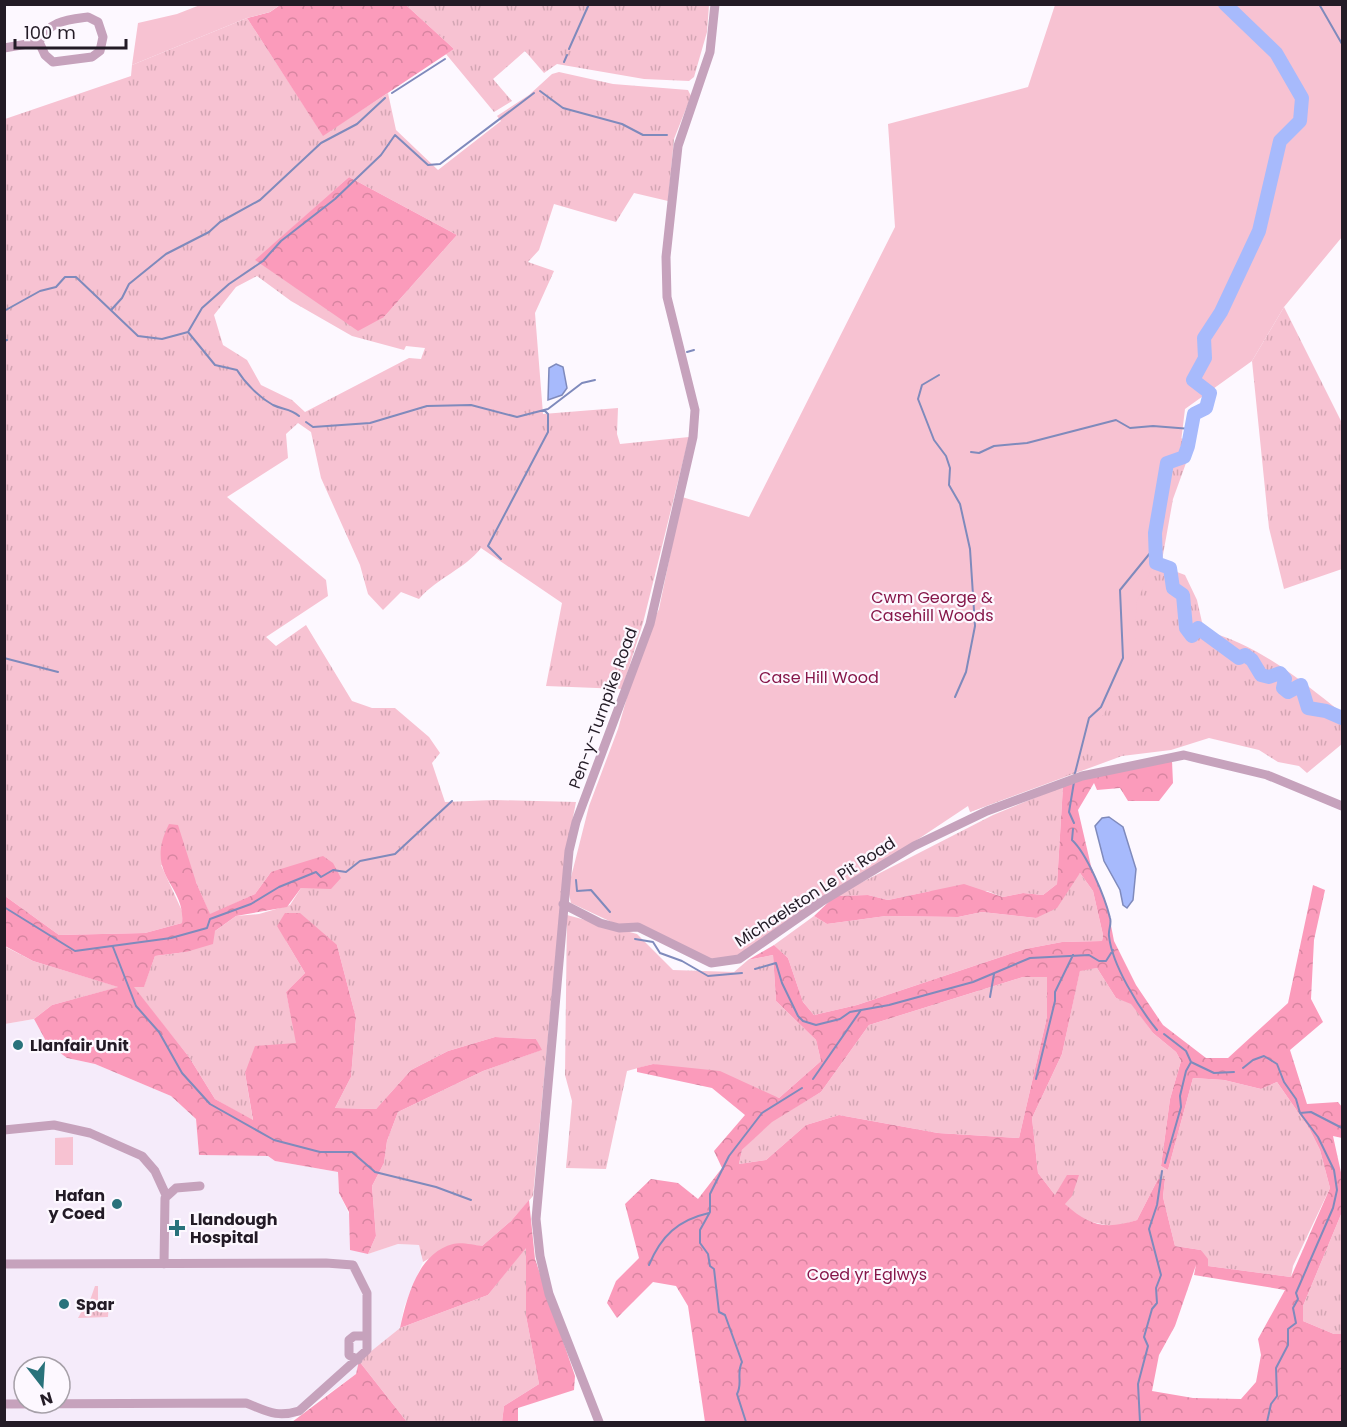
<svg xmlns="http://www.w3.org/2000/svg" width="1347" height="1427" font-family="Poppins,sans-serif">
<style>
.built{fill:#f5ebfa;fill-rule:evenodd}
.grass{fill:url(#grass-tufts);fill-rule:evenodd}
.forest{fill:url(#forest-crowns);fill-rule:evenodd}
.park{fill:#f7c2d2}
.water{fill:#a7bafc;stroke:#7f8abc;stroke-width:1.5}
.lines{fill:none;stroke-linecap:round;stroke-linejoin:round}
.stream{stroke:#7f8abc;stroke-width:2}
.river{stroke:#a7bafc;stroke-width:14}
.minor{stroke:#c6a2bc;stroke-width:9}
.poi-dot{fill:#29727b;stroke:#fdf8ff;stroke-width:2}
.labels{text-anchor:middle;dominant-baseline:central;stroke-width:4.5;stroke-linejoin:round;paint-order:stroke}
.park-label{font-size:16px;fill:#86174a;stroke:#fdf8ff}
.street-label{font-size:16px;fill:#231b26;stroke:#fdf8ff}
.poi-label{font-size:16px;font-weight:bold;fill:#231b26;stroke:#fdf8ff;text-anchor:start}
</style>
<defs>
<pattern id="grass-tufts" width="24" height="20" patternUnits="userSpaceOnUse" patternTransform="scale(1.5)"><rect width="24" height="20" fill="#f7c2d2"/><path d="M3 7l-1-3M5 7V3M7 7l1-3M15 17l-1-3M17 17v-4M19 17l1-3" fill="none" stroke="#d3a6b4"/></pattern>
<pattern id="forest-crowns" width="20" height="18" patternUnits="userSpaceOnUse" patternTransform="scale(1.5)"><rect width="20" height="18" fill="#fb9bbb"/><path d="M2 6a3 3 0 1 1 6 0M12 15a3 3 0 1 1 6 0" fill="none" stroke="#d785a1"/></pattern>
</defs>
<rect width="100%" height="100%" fill="#fdf8ff"/>
<path class="built" d="M34,1019L47,1043L67,1058L95,1064L171,1096L196,1119L199,1155L268,1156L275,1161L338,1172L339,1193L368,1254L398,1244L419,1245L423,1262L404,1307L400,1328L360,1361L356,1374L288,1422H5V1024ZM24,1367H60V1403H24Z"/>
<path class="grass" d="M406,5H709L707,32L694,77L689,81L644,79L557,64L544,73L525,51L493,79L512,101L494,112L446,54L454,49Z
M247,18L323,135L388,93L396,130L438,170L501,121L497,116L529,95L552,74L559,72L613,84L688,90L691,96L674,139L668,201L634,193L616,222L554,204L539,250L528,262L554,271L535,313L543,414L618,408L617,434L620,444L689,437L643,623L622,689L546,686L562,603L481,548C465,569 438,577 419,599L401,592L383,610L368,594L360,565L321,478L311,432L298,423L286,434L288,458L227,497L326,580L328,596L266,637L276,646L306,625L352,701L372,708H395L429,737L440,753L432,763L445,802L494,800L576,802L565,858L533,1196L511,1221L482,1246L454,1244L423,1262L419,1245L398,1244L368,1254L376,1236L372,1186L384,1163L387,1141L398,1112L483,1071L541,1050L536,1039L495,1037L448,1051L411,1070L376,1109L335,1108L351,1077L356,1018L337,945L286,941L305,973L286,992L297,1043L245,1073L253,1121L215,1099L189,1057L133,987L144,986L155,956L186,952L236,916L259,914L290,905L301,888L271,872L255,894L210,915L196,882L161,865L183,913L182,923L145,933L59,935L5,896V119L131,76L132,65ZM349,177L457,235L384,317L291,284L256,260ZM257,276L291,301L352,336L404,350L406,346L425,348L421,359L409,358L305,412L292,400L261,385L247,360L223,345L214,315L236,287Z
M1284,307L1342,423V569L1284,589L1269,528L1252,361Z
M1151,432L1194,441L1173,499L1161,566L1185,575L1197,600L1204,631C1257,643 1300,680 1342,713V744L1307,773L1299,766L1278,762L1259,750L1209,738L1171,750L1122,756L970,812Z
M1063,786L1057,884L1043,895L1023,893L1003,897L987,891H931L888,900L868,895L835,896L993,815Z
M1080,873L1093,891L1103,935L1102,941L1062,942L1025,949L857,1005L814,1015L803,1002L788,958L774,945L814,916L827,924L886,916L958,917L982,912L1036,918Z
M567,915L637,934L673,970L734,972L748,960L773,955L776,1001L816,1040L821,1061L779,1098L653,1064L627,1071L606,1169L566,1168L572,1101L565,1075Z
M4,946L33,961L119,987L52,1005L34,1019L5,1024Z
M1097,968L1116,998L1131,1003L1153,1033L1176,1052L1181,1061L1170,1099L1161,1166L1168,1170L1193,1078L1224,1080L1261,1089L1277,1082L1309,1128L1320,1150L1330,1188L1293,1266L1291,1277L1208,1266L1201,1250L1175,1246L1163,1197L1165,1179H1158L1137,1220L1116,1227L1082,1220L1055,1195L1038,1173L1032,1118L1062,1054L1080,970Z
M1047,976V1017L1019,1138L938,1133L839,1115L806,1125L766,1160L739,1164L742,1150L772,1121L821,1092L869,1025L1023,977Z
M1342,1212V1334H1334L1303,1321V1306Z
M526,1247V1316L539,1384L504,1406L502,1422H407L359,1361L400,1328L488,1295Z
M95,1286H98V1303H109L108,1317L78,1318L83,1309L88,1306Z"/>
<path class="forest" d="M280,5H406L454,49L323,136L247,18L270,12Z
M349,177L457,235L384,317L358,331L255,260Z
M1172,761L1173,783L1159,801H1128L1120,788L1097,790L1094,783L1078,810L1091,866L1107,905L1114,941L1136,985L1163,1025L1206,1058H1228L1288,1003L1313,885L1325,890L1314,940L1311,999L1323,1022L1290,1050L1307,1104L1338,1102L1342,1107V1138L1333,1136L1342,1177V1212L1303,1306V1321L1334,1334H1342V1422H705L688,1306L676,1286L653,1282L617,1318L607,1303L616,1281L639,1258L625,1204L651,1179L678,1183L698,1199L722,1168L714,1151L745,1115L712,1088L637,1072V1068L653,1064L720,1071L779,1098L821,1061L816,1040L776,1001L773,955L748,960L774,945L788,958L803,1002L814,1015L857,1005L1025,949L1062,942L1102,941L1103,935L1093,891L1080,873L1057,908L1036,918L982,912L958,917L886,916L827,924L814,916L835,896L868,895L888,900L964,884L1003,897L1023,893L1043,895L1057,884L1063,786L1089,776ZM1097,968L1116,998L1131,1004L1153,1033L1176,1052L1181,1061L1170,1099L1161,1166L1168,1170L1193,1078L1224,1080L1261,1089L1277,1082L1309,1128L1320,1150L1330,1188L1291,1277L1208,1266V1259L1201,1250L1175,1246L1163,1197L1165,1179H1158L1137,1220C1106,1230 1089,1226 1065,1204L1072,1196L1079,1175H1067L1055,1195L1038,1173L1032,1118L1062,1054L1080,971ZM1023,977H1047V1017L1019,1138L938,1133L839,1115L806,1125L766,1160L739,1164L742,1150L772,1122L821,1092L869,1025ZM1196,1265L1194,1275L1285,1290L1258,1339L1261,1355L1256,1382L1241,1399L1193,1398L1152,1391L1159,1355L1175,1326Z
M169,824L178,825L196,882L210,914L255,894L271,872L323,856L333,863L341,878L331,889L301,888L287,907L236,916L215,931L213,944L186,952L155,956L144,987H134L189,1057L215,1099L253,1120L245,1073L255,1046L296,1043L286,992L305,973L277,926L285,913H300L337,945L356,1018L351,1077L335,1108L376,1109L411,1070L448,1051L495,1037L536,1039L542,1050L483,1071L398,1112L387,1141L384,1163L372,1186L376,1236L368,1254L350,1250L349,1212L339,1193L338,1172L275,1161L268,1156L199,1155L196,1119L171,1096L95,1064L67,1058L47,1043L34,1019L52,1005L118,987L33,961L5,946V896L59,935L145,933L182,923C186,884 143,876 169,824Z
M529,1200L535,1259L575,1376L574,1390L518,1408V1422H502L504,1406L539,1384L526,1316V1248L488,1295L400,1328C407,1297 418,1253 453,1244C461,1242 474,1245 482,1246L511,1221Z
M359,1361L407,1422H292L356,1374Z"/>
<path class="park" d="M200,5H280L270,12L247,18L132,65L138,23L177,14Z
M1055,5H1342V237L1284,307L1252,361L1185,409L1180,450L1163,460L1149,558L1151,570L1137,601L1135,628L1137,654L1122,686L1091,733L1077,771L970,812L968,806L741,957L711,962L640,926H620L571,903L568,889L589,806L618,729L641,648L659,609L682,497L749,517L895,227L888,124L1028,87Z
M73,1137V1165H55V1138Z"/>
<path class="water" d="M556,364L563,367L567,388L562,395L548,400L549,368Z
M1109,817L1123,827L1136,869L1133,900L1127,908L1123,905L1120,890L1104,861L1095,826L1102,818Z"/>
<g class="lines">
<path class="stream" d="M1319,4L1342,44
M569,49L589,4
M564,62L567,55
M540,91L563,108L622,124L643,135H667
M392,93L445,59
M112,309L122,298L129,284L166,254L209,232L220,222L260,200L321,143L357,124L385,98
M4,311L40,291L56,287L65,277H76L138,336L162,339L188,332L215,365L237,370C245,383 259,397 273,405C283,410 290,408 299,416
M188,332L202,308L229,284L263,261L281,241L335,199L381,155L395,135L428,165L440,164L534,93
M4,341L7,340
M4,346L5,345
M687,352L694,350
M939,375L922,385L918,399L934,440L946,456L950,468L949,485L960,504L970,549L975,626L966,672L955,697
M306,422L313,427L370,423L427,406L471,405L517,417L548,409L582,383L595,380
M971,452L979,453L994,446L1027,443L1116,420L1130,428L1153,426L1191,429
M501,559L488,546L548,432V414L544,410
M4,658L58,672
M1074,777L1089,718L1101,707L1123,658L1120,590L1155,547
M1074,782L1069,812L1074,823
M1073,829L1072,840C1087,854 1105,897 1110,918C1112,924 1108,930 1109,936C1112,965 1139,1008 1157,1030
M576,880L577,891L591,890L610,912
M4,907L75,951L171,938L207,928L210,919L251,904L279,887L316,872L321,877L333,870L346,872L360,861L395,854L452,801
M635,939L653,942L660,953L682,961L708,976L742,973
M113,947L136,1006L159,1032L182,1073L210,1104L274,1140L320,1152H352L375,1172L436,1187L471,1200
M755,969L776,963L782,983L798,1016L803,1021L816,1025L840,1019L850,1012L889,1005L973,982L1030,958L1089,955L1099,961H1106L1113,950
M990,997L994,974
M1164,1034L1186,1051L1191,1062L1214,1073L1234,1072
M1243,1068L1253,1060L1264,1056L1277,1064L1284,1082L1296,1099L1300,1113L1318,1137L1334,1170L1337,1190L1333,1208L1296,1293L1298,1299L1293,1308L1296,1323L1288,1329V1345L1276,1368L1277,1396L1271,1404L1267,1422
M813,1079L861,1010
M1036,1079L1055,1001V992L1073,955
M1300,1113L1311,1112L1342,1128
M1165,1163L1181,1107L1180,1096L1186,1071L1191,1062
M649,1265C661,1236 678,1220 709,1213
M746,1422L737,1394C743,1383 736,1374 742,1362L725,1315L719,1312L714,1269L710,1266L708,1254L700,1243V1230L710,1212V1194L729,1156L762,1113L802,1088
M1140,1422L1138,1384L1148,1346L1144,1337L1152,1309L1157,1303L1156,1288L1161,1275L1149,1229L1157,1205L1162,1171"/>
<path class="river" d="M1225,4L1276,53L1302,98L1300,121L1280,141L1259,231L1221,312L1204,338L1205,358L1193,380L1210,393L1206,408L1194,414L1188,446L1184,457L1167,463L1155,533L1156,563L1170,568L1173,588L1183,595L1186,628L1192,636L1198,628L1239,658L1245,655L1252,660L1261,675L1269,677L1280,673L1285,679L1283,688L1288,692L1301,685L1308,708L1326,711L1342,718"/>
<path class="minor" d="M88,17L98,22L103,37L100,51L92,57L53,62L45,55L39,42C49,21 66,20 88,17Z
M4,48L39,42
M563,904L600,923L619,928L638,927L711,963L739,959L821,902L914,846L987,811L1082,776L1184,755L1267,775L1342,806
M4,1130L54,1125L90,1133L142,1156L155,1171L166,1195
M4,1264L326,1263L353,1265L367,1293V1350L299,1411C276,1418 267,1411 246,1403L4,1404
M164,1264L165,1198L176,1188L200,1186
M358,1360L349,1355V1340L354,1336H367
M599,1422L549,1294L540,1256L536,1219L569,851L576,822L650,624L693,437L695,410L667,297L666,257L678,146L710,52L715,4"/>
</g>
<g class="poi-dot">
<circle cx="18" cy="1045" r="6"/>
<circle cx="117" cy="1204" r="6"/>
<path d="M174 1219h6v6h6v6h-6v6h-6v-6h-6v-6h6z"/>
<circle cx="64" cy="1304" r="6"/>
</g>
<g class="labels">
<g class="park-label">
<text x="932" y="597">Cwm George &amp;<tspan x="932" dy="18">Casehill Woods</tspan></text>
<text x="819" y="677">Case Hill Wood</text>
<text x="867" y="1274">Coed yr Eglwys</text>
</g>
<g class="street-label">
<text transform="translate(603 708) rotate(-70)">Pen-y-Turnpike Road</text>
<text transform="translate(815 892) rotate(-33)">Michaelston Le Pit Road</text>
</g>
<g class="poi-label">
<text x="30" y="1045">Llanfair Unit</text>
<text x="105" y="1195" text-anchor="end">Hafan<tspan x="105" dy="18">y Coed</tspan></text>
<text x="190" y="1219">Llandough<tspan x="190" dy="18">Hospital</tspan></text>
<text x="76" y="1304">Spar</text>
</g>
</g>
<rect width="1347" height="1427" fill="none" stroke="#231b26" stroke-width="12"/>
<g transform="translate(42 1385) rotate(163)"><circle r="28" fill="#fdf8ff" stroke="#a6a0a8" stroke-width="1.5"/>
<path d="M0-4.5L10 22L0 15L-10 22Z" fill="#29727b"/>
<text y="-9" font-size="16" font-weight="bold" text-anchor="middle" fill="#231b26">N</text>
</g>
<path d="M15 39v9h111v-9" fill="none" stroke="#231b26" stroke-width="3"/>
<text x="24" y="39" font-size="18" fill="#231b26" stroke="#fdf8ff" stroke-width="4.5" paint-order="stroke">100 m</text>
</svg>
